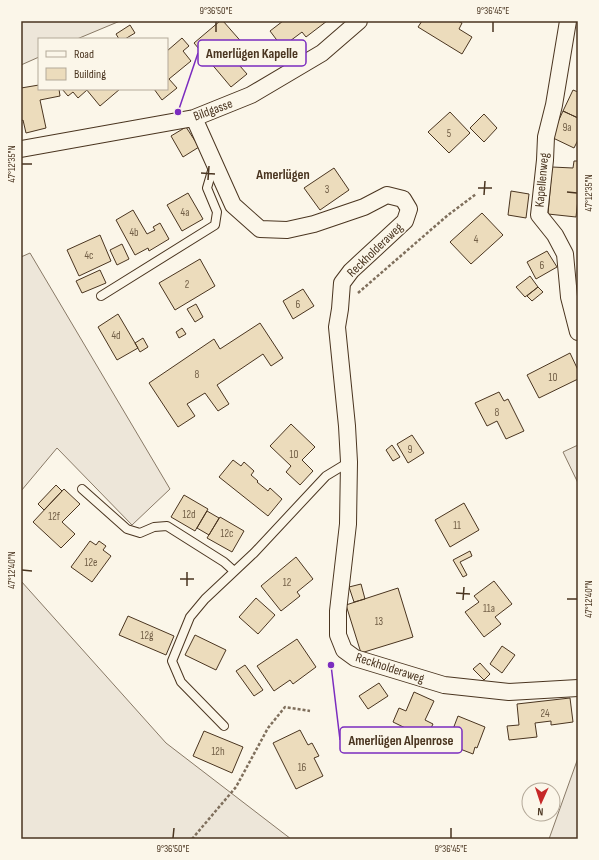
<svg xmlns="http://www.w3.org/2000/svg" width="599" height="860" font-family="'Sofia Sans Condensed',sans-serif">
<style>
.grass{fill:#ede6d9;stroke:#887966}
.building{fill:#ecdcbc;stroke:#4a3520}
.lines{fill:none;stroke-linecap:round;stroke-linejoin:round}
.service-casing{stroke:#4a3520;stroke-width:10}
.minor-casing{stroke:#4a3520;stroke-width:18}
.path{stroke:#7f6f5c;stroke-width:2.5;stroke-dasharray:3 2;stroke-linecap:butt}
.service{stroke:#fbf6e9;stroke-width:8}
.minor{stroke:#fbf6e9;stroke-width:16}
.ticks{fill:none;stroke:#4a3520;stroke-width:1.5}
.labels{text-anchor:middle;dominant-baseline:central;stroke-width:3;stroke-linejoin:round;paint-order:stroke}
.number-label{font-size:11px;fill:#725f47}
.street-label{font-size:13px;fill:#4a3520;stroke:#fbf6e9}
.neighbourhood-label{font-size:14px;font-weight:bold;fill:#4a3520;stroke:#fbf6e9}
.leader{fill:none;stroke:#7b2cbf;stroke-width:1.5}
.callout-dot{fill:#7b2cbf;stroke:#fbf6e9;stroke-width:1.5}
.callout{fill:#fbf6e9;stroke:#7b2cbf;stroke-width:1.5}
.callout-label{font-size:14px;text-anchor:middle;font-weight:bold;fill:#4a3520}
.neatline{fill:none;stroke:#4a3520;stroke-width:1.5}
.ticks-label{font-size:10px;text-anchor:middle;fill:#4a3520}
</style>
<rect width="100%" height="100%" fill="#fbf6e9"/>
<path class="grass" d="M21,21H120L77,39H39V57L21,65Z
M30,253L170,489L132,525L57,448L21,491V257Z
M578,445V483L563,452Z
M21,581L166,743L291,839H21Z
M578,758V839H549Z"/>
<path class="building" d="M220,21H223L245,46L232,57L247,74L231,87L194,43Z
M283,21H327L306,37L302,32L282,47L270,31Z
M422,21H458L462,23L459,29L472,37L462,54L418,27Z
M130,25L135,33L125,39H119L116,34Z
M182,38L189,46L183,51L191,61L169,79L177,88L162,100L154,89H167V51Z
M39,85V89H59L60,96L40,100L46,128L26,133L23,120L21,121V88Z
M62,89H86L87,90L78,98L73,92L68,96Z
M86,89H120L100,106Z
M573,90L578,92V118L563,111Z
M563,111L578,118V140L574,148L551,137Z
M450,112L470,133L449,153L428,132Z
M484,114L497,128L484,142L470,128Z
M186,127L199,147L183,157L171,136Z
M574,161H578V199L576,217L548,214L552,167L573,168Z
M334,168L349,190L320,210L304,188Z
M511,191L529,194L526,218L508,215Z
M188,193L203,219L182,231L167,205Z
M133,210L147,234L155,230L153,227L160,223L169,239L149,251L148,248L135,255L116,220Z
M482,213L503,235L471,264L450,242Z
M100,235L111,261L79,276L67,250Z
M122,244L129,259L117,265L110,250Z
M547,251L557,267L536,279L527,262Z
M200,259L215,286L175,310L159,283Z
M100,270L106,283L82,293L76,281Z
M530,276L538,287L525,297L516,287Z
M538,287L543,292L532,301L527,296Z
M303,289L314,306L293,319L283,301Z
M196,304L203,317L195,322L187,309Z
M118,314L138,348L117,360L98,327Z
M260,323L283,358L271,366L263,354L217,385L229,404L218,411L205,393L187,404L195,416L178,427L149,383L214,339L220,349Z
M182,328L186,334L179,338L176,332Z
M143,338L148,347L140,352L135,343Z
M570,353L578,370V379L539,398L527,375Z
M499,392L504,401L508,399L524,431L506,439L497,421L487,426L475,403Z
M291,424L315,447L302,460L313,471L300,485L286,472L291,466L270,446Z
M412,435L424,453L408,463L397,444Z
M392,445L400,457L393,461L386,450Z
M233,460L241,466L244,462L254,471L251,475L258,481L257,482L268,491L270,488L282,499L268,516L219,477Z
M56,485L62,491L44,510L38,504Z
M64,489L80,504L62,522L75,534L61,548L33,522Z
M184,495L208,509L195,531L171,517Z
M464,503L479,530L450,547L435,520Z
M207,511L219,518L209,535L197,528Z
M220,517L244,531L232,552L207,538Z
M90,541L96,545L99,541L106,546L103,550L111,556L92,582L71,567Z
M470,551L472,556L460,562L467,575L463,577L453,560Z
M296,557L313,579L297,592L300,596L281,611L261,586Z
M494,581L512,604L495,617L501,624L484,637L465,612L479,602L474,596Z
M361,584L365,599L354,602L349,587Z
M398,588L413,637L361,653L346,605Z
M256,598L275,615L258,634L239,617Z
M128,616L174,636L166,655L119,635Z
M195,635L226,650L216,670L185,655Z
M297,639L316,667L293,684L290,680L274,691L257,666Z
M502,646L515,655L502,673L490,664Z
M480,663L490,674L484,680L473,669Z
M245,665L263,690L254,696L236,671Z
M379,683L388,696L368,709L359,696Z
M414,692L434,701L425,720L433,724L426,738L393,722L399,708L406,711Z
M570,698L573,722L551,725V721L535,723L537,737L509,740L507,726L519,725L517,704Z
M458,716L485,727L477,748L475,747L473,754L450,745L452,738L450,737Z
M300,730L308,745L312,743L319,756L314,758L323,776L296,789L273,743Z
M204,731L243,747L232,773L193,756Z"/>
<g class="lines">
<g class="service-casing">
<path id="service" d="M101,296L215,225L217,212L207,188L214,164
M82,489L127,529L140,533L154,527L167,526L224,562L234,571
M224,726L181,682L172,661L190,617L205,599L254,553L326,476L349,462"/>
</g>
<g class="minor-casing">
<path id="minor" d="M568,21L554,105L546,137L545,160L539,215L555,235L565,254L569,297L578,332
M194,118L233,205L260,229L287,230L314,224L364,207L387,195L403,199L409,209L405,221L351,271L342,283L340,309L337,327L347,426L349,462L348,524L338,611V635L344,650L355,658L444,685L509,692L578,688
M21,149L194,118L251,95L322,53L359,21"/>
</g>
<path class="path" d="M358,293L448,215L476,194
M192,839L236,787L268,728L285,707L310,711"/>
<use href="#service" class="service"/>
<use href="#minor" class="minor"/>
</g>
<path class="ticks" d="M216,32V22M493,32V22M22,164H32M201,173L215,174M208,180L209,166M478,188H492M567,192L577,193M484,195L485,181M22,570L32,571M180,579H194M187,586V572M456,593L470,594M567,599H577M463,600L464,587M173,838L174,828M451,838V828"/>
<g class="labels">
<g class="number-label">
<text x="567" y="127">9a</text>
<text x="449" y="133">5</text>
<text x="327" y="189">3</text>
<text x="185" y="212">4a</text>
<text x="134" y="232">4b</text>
<text x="476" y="239">4</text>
<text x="89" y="255">4c</text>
<text x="542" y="265">6</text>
<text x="187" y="284">2</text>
<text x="298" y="304">6</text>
<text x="116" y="335">4d</text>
<text x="197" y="374">8</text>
<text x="553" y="377">10</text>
<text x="497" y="412">8</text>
<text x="410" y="449">9</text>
<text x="294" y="454">10</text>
<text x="189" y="514">12d</text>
<text x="54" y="516">12f</text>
<text x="457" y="525">11</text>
<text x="227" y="533">12c</text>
<text x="91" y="562">12e</text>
<text x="287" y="582">12</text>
<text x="489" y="608">11a</text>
<text x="379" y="621">13</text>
<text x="147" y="635">12g</text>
<text x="545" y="713">24</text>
<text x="218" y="751">12h</text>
<text x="302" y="767">16</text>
</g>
<g class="street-label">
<text transform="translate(213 110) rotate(-20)">Bildgasse</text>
<text transform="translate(542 180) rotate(-85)">Kapellenweg</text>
<text transform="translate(375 250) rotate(-44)">Reckholderaweg</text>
<text transform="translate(390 668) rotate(18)">Reckholderaweg</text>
</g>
<g class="neighbourhood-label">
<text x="283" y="174">Amerlügen</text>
</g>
</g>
<path class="leader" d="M178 112L198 53M331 665L340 740"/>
<g class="callout-dot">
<circle cx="178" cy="112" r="4"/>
<circle cx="331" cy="665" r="4"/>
</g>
<g class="callout">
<rect x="198" y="40" width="108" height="26" rx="4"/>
<rect x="340" y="727" width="122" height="26" rx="4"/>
</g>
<g class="callout-label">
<text x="252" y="58">Amerlügen Kapelle</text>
<text x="401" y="745">Amerlügen Alpenrose</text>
</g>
<rect width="599" height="860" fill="none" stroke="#fbf6e9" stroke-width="44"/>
<rect x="38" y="38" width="130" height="52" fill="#fbf6e9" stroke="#b4a999"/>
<rect x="46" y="51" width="20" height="6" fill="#fbf6e9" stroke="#b4a999"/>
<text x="74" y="58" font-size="12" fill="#4a3520">Road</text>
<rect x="46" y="68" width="20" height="12" fill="#ecdcbc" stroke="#b4a999"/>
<text x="74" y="78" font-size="12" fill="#4a3520">Building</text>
<g transform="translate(541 802) rotate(183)"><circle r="19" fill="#fbf6e9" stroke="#b4a999"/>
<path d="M0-3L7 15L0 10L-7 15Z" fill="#c62828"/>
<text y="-6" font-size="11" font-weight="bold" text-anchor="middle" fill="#4a3520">N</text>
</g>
<rect x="22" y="22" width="555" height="816" class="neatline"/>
<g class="ticks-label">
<text x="216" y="14">9°36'50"E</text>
<text x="493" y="14">9°36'45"E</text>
<text transform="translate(11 164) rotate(-90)" y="4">47°12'35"N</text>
<text transform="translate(588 193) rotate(-90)" y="4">47°12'35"N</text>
<text transform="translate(11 570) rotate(-90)" y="4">47°12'40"N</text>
<text transform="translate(588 599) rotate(-90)" y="4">47°12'40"N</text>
<text x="173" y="852">9°36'50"E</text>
<text x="451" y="852">9°36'45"E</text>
</g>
</svg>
